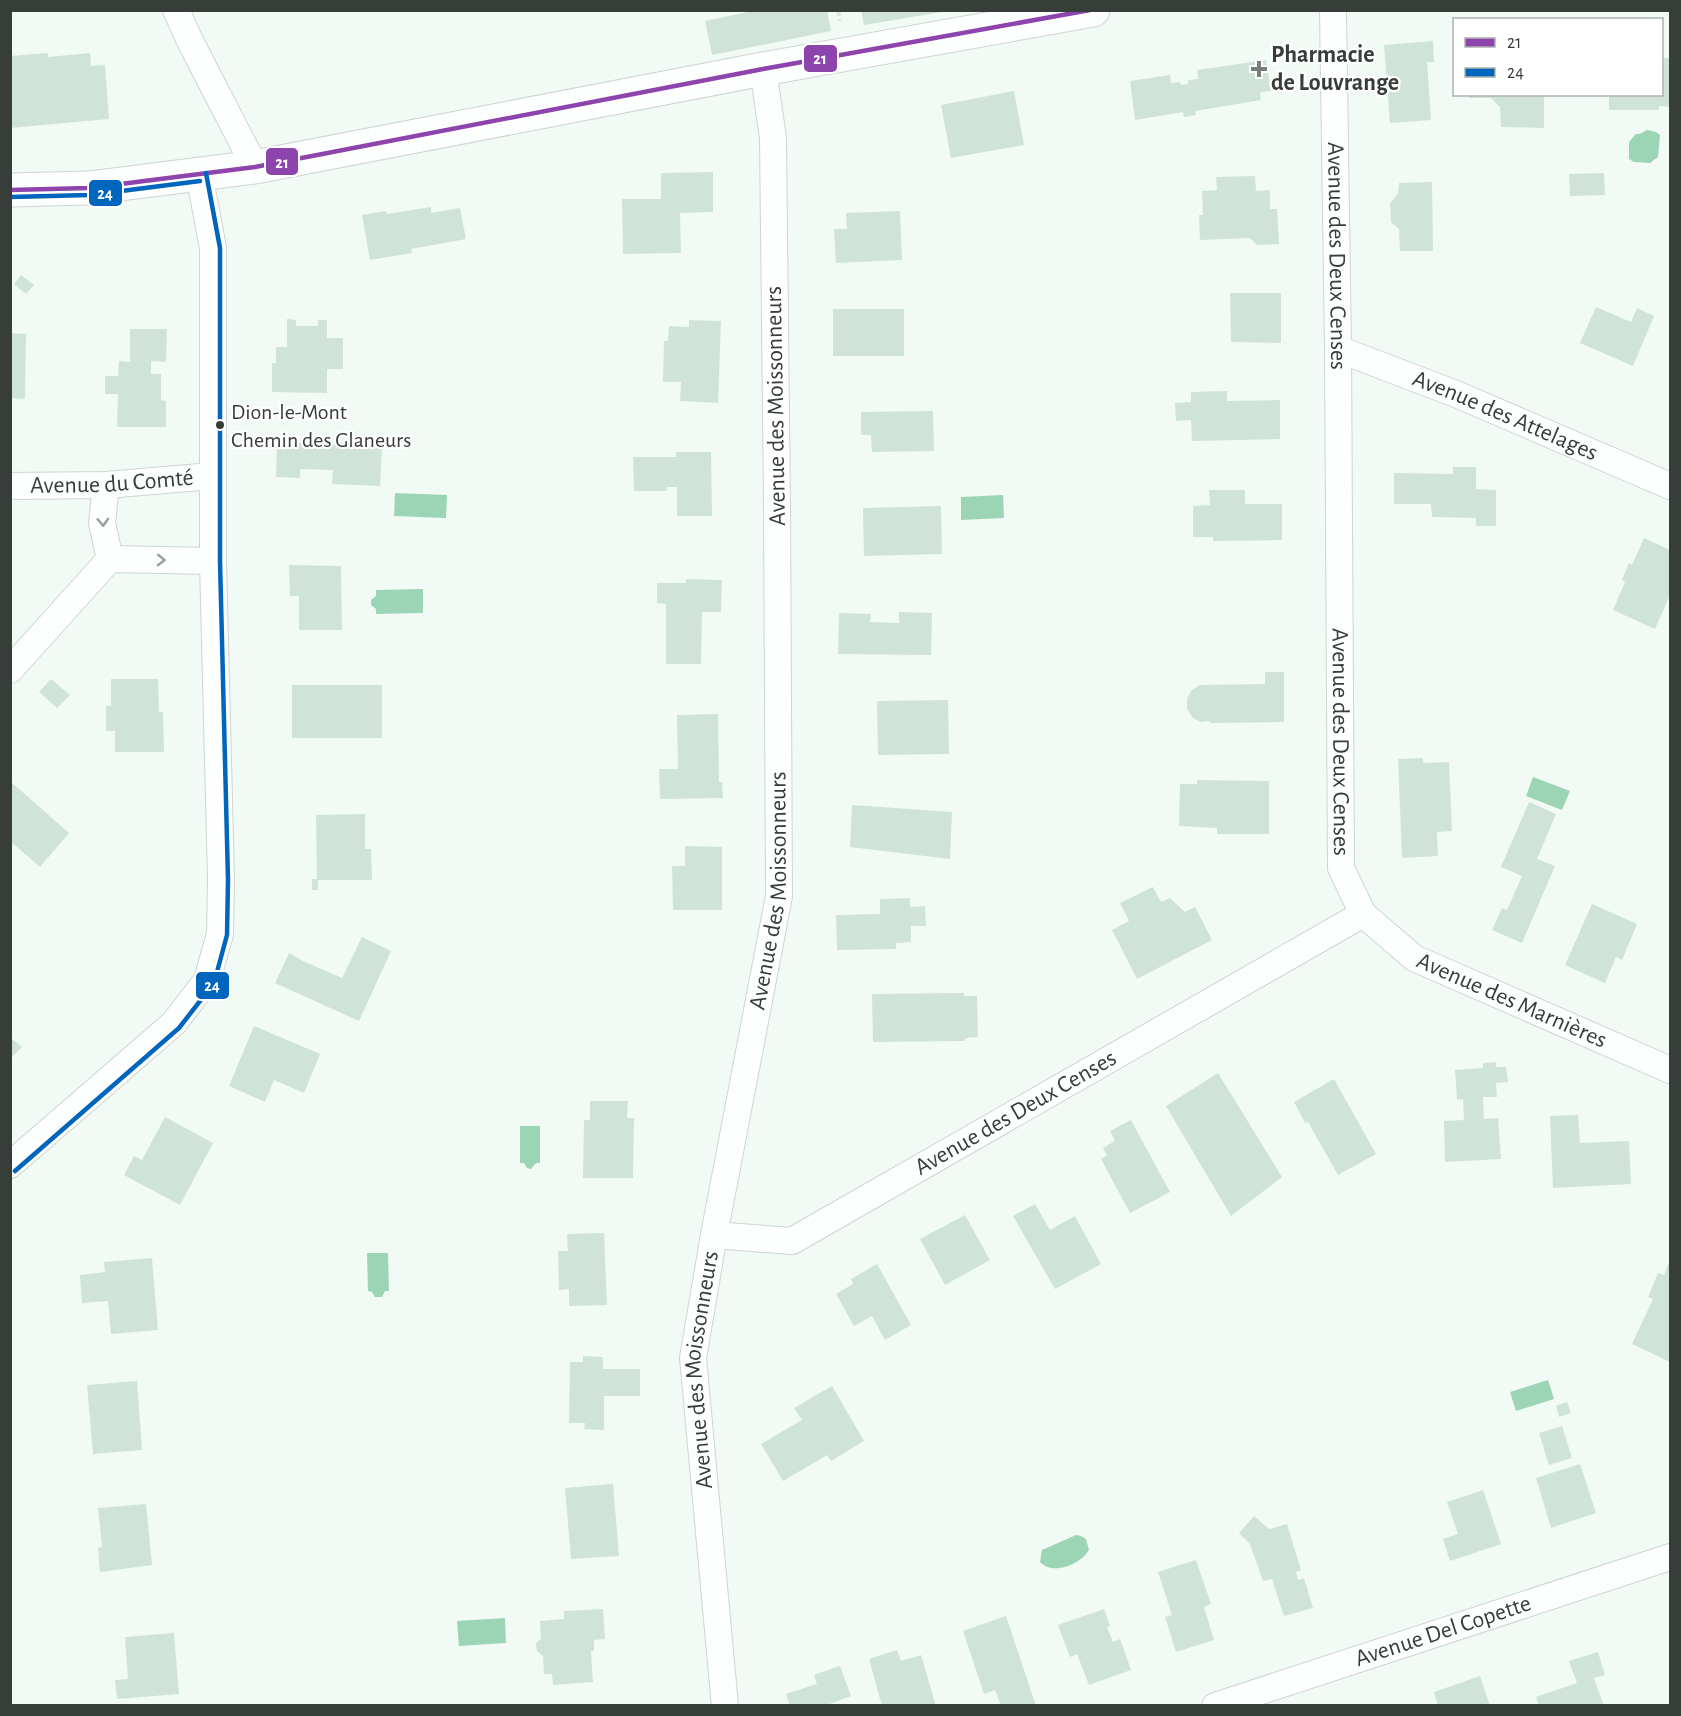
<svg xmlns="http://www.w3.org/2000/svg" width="1681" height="1716" font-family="'Alegreya Sans',sans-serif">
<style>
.water{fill:#9bd5b6}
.building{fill:#d0e3d8}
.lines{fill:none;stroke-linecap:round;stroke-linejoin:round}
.street-casing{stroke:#cfd5d1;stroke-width:28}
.secondary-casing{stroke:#cfd5d1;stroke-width:35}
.path{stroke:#e3e5e3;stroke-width:4;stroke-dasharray:6 3;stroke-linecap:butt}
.street{stroke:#fdfefe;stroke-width:26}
.secondary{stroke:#fdfefe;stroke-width:33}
.bus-1-casing{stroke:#fff;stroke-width:9}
.bus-2-casing{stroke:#fff;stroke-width:9}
.bus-1{stroke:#8e44ad;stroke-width:4.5}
.bus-2{stroke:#0065bd;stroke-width:4.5}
.oneway{stroke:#9a9e9c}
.poi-dot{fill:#787f7b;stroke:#fff;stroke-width:2}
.bus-dot{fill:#373d39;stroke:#fff;stroke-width:2}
.labels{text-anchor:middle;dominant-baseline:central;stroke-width:4.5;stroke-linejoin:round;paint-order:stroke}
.bus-label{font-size:22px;fill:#373d39;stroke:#fff;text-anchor:start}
.poi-label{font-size:24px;font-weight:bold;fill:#373d39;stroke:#fff;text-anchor:start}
.street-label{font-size:24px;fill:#373d39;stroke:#fff}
.line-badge{stroke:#fff;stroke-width:2}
.badge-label{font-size:16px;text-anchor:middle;font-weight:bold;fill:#fff}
</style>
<rect width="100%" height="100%" fill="#f2faf5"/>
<path class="water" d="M1647,130L1656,132L1660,135L1658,157L1650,163L1634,162L1629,159V142L1636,134H1640Z
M395,493L447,495L446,518L394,516Z
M1003,495L1004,518L961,520V497Z
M423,589V613L376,614V609L371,605V600L376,596V590Z
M1533,777L1570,791L1562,810L1526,796Z
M520,1126H540V1163H536L531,1169L527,1168L524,1163H520Z
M367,1253H388L389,1291H385L382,1297H375L372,1292L368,1291Z
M1548,1380L1554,1399L1516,1411L1510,1392Z
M1076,1535L1081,1536L1086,1539L1089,1550C1081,1564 1053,1576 1040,1562L1042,1550Z
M505,1618L506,1643L459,1646L457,1621Z"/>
<path class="building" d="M757,10H827L831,31L712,55L705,21Z
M861,10H942V12L864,25Z
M1433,41L1434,62H1427L1431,120L1390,123L1384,45Z
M48,53V57L90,53L91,66L105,65L109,119L10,128V56Z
M1662,58H1670V107L1659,106V110H1609V94H1662Z
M1266,60L1271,91L1260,92L1261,100L1195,111L1196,115L1184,117L1183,112L1135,120L1130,81L1170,75L1171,83L1180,82L1181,85L1188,84V80L1198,79L1197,70Z
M1014,91L1024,145L951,158L941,105Z
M1469,94H1544V128L1501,127L1500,107L1491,98H1469Z
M713,172V212L680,213L681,253L623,254L622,199H661V173Z
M1604,173L1605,195L1570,196L1569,174Z
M1255,176L1256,191L1270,190V209H1277L1279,244L1257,245L1250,238L1200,240L1199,215H1203L1202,191L1217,190L1216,177Z
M1432,182L1433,251H1400L1399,229L1391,222L1390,203L1398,194L1399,183Z
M431,207V213L460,208L466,239L411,249L412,253L370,260L362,215L386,211L387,214Z
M900,211L902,260L836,263L834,229H847L846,213Z
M21,275L34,285L26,294L14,284Z
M1230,293H1281V343L1231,342Z
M1596,307L1631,322L1637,308L1654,316L1633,366L1580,343Z
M833,309H904V356H833Z
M287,319L296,320V326H318V320H327V338H343V369H327V393L272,392V363H276V347H287Z
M689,320L721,321L718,403L680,401L681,382H663L664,341H668L669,326L689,327Z
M130,329H167L166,362L151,361V374H161V400L166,401V427H117L118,394H105V376H118L119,361L130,362Z
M10,333L26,334L25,399L10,398Z
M1227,391V401L1280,400V439L1192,441L1191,420L1176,421L1175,403L1191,402V392Z
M933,411L934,451L872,452L871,435H861V412Z
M277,442L382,446L380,486L332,484L333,470L300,469V478L276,477Z
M676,452H711L712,516H677V487H667V491H634L633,457H676Z
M1453,467H1476V489L1496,490V526H1476V518L1432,517L1431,504H1394V473L1453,474Z
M1209,490H1245V504H1282V540L1213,541V537H1193V506L1210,505Z
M941,506L942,554L864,556L863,508Z
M1644,538L1670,550V595L1655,629L1613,610L1625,582L1622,580L1629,563L1632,565Z
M289,565L341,566L342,630H299V596H290Z
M686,579L722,580L721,612H702L701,664H666V604L657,603V583H686Z
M899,612L932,613L931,655L838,654L839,613L871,614L870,622L899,623Z
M1265,672H1284V722L1210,723V721L1201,722L1193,718L1187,709V698L1192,690L1200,685L1265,684Z
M51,679L70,695L57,708L39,692Z
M111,679H158L159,712H163L164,752H115V731H106V706H111Z
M292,685H382V738H292Z
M948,700L949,754L878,755L877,701Z
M718,714L719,782H722L723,798L660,799L659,769H678L677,715Z
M1423,758V763L1449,762L1452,831L1437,832L1438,856L1402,858L1398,759Z
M1197,780L1269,781V834H1217V828L1179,826L1180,784H1197Z
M10,781L69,833L40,867L10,841Z
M1529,802L1556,814L1537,859L1555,866L1522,943L1492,930L1502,908L1507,910L1522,876L1501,867Z
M852,805L952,812L950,859L850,847Z
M365,814V849H371L372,880H318V890H312V879H317L316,815Z
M685,846L722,847V910H673L672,866H685Z
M1153,887L1161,902L1170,898L1185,912L1195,907L1212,940L1137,979L1112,930L1129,921L1120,903Z
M910,898V907L925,906L926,926H911V942L896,943V949L837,950L836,915L880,914V899Z
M1592,904L1637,924L1622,960L1616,957L1605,983L1565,965Z
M362,937L391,951L359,1021L275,983L289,953L305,962L342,978Z
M964,993V996H977L978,1037L965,1038V1041L873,1042L872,994Z
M254,1026L320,1054L304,1093L274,1080L265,1102L229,1086Z
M10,1037L22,1047L10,1059Z
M1496,1062V1067H1506L1508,1082L1496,1083L1497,1097H1483L1484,1119L1498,1118L1501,1159L1445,1162L1444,1121L1464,1120L1463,1099L1457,1100L1455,1070L1483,1068V1063Z
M1218,1073L1282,1177L1231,1216L1166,1106Z
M1334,1079L1376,1154L1338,1175L1308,1122L1305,1123L1294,1102Z
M590,1101H628L627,1118H634L633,1178H583L584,1120H590Z
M1578,1115L1580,1143L1629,1141L1631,1184L1553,1188L1550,1116Z
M165,1117L213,1143L180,1205L124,1175L134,1156L142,1160Z
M1131,1120L1170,1192L1130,1213L1101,1159L1107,1155L1103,1148L1115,1141L1110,1131Z
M1035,1204L1050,1230L1075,1216L1101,1264L1055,1289L1013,1216Z
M965,1215L990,1260L945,1285L920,1239Z
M604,1233L607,1305L569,1306V1289L559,1290L558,1251H568L567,1234Z
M152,1258L158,1330L111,1334L108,1301L82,1303L80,1275L105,1272L104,1262Z
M1670,1260V1362L1632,1344L1653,1299L1648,1297L1658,1273L1664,1275Z
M877,1264L911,1325L885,1340L872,1316L854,1326L836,1294L853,1284L851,1279Z
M583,1356L603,1357V1369H640V1396H604V1430L584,1429L585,1423H569L570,1362H583Z
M137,1381L142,1450L93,1454L87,1385Z
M832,1386L864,1441L831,1461L827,1455L783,1481L761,1444L802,1420L794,1408Z
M1567,1402L1571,1413L1559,1417L1556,1406Z
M1562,1426L1572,1458L1549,1465L1539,1433Z
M1580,1464L1596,1513L1551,1528L1536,1478Z
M613,1484L619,1556L571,1559L565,1488Z
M1483,1490L1501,1544L1450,1561L1443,1539L1458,1534L1447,1502Z
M146,1504L152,1565L100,1572L98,1548L102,1547L98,1508Z
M1254,1516L1269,1529L1287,1524L1301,1570L1296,1572L1298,1580L1304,1578L1313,1608L1284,1616L1272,1579L1263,1581L1250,1544L1239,1533Z
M1196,1560L1211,1604L1204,1607L1214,1640L1176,1652L1165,1617L1172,1615L1158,1572Z
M603,1609L605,1639L594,1640V1651H591L593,1682L553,1685L552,1674H544L543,1656L537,1651L536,1643L541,1639L540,1621L564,1619V1611Z
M1104,1609L1110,1626L1107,1627L1113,1642L1120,1639L1131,1670L1089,1685L1077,1654L1070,1657L1058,1625Z
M1006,1616L1036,1706H1001L995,1690L984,1694L963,1631Z
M174,1633L179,1694L117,1699L115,1680L128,1679L125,1637Z
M897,1650L901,1661L921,1655L936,1706H882L869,1659Z
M1598,1652L1605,1675L1594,1678L1604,1706H1539L1536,1697L1577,1683L1569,1661Z
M840,1666L851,1696L824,1706H790L786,1694L817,1684L814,1675Z
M1480,1676L1490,1706H1438L1434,1692Z"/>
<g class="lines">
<g class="street-casing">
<g id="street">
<path d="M176,10L191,43L255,167"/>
<path id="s1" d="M1333,10L1338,349L1341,868L1363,914L1414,958L1670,1070"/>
<path id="s2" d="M1338,349L1456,394L1670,486"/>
<path d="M106,485L102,523L110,559"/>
<path id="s3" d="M10,486L106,485L212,476"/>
<path d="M10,670L110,559L213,561"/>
<path d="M10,1165L174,1023L207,980L220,934L221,880L213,561V248L199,174"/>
<path id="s4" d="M714,1235L792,1241L1363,914"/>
<path id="s5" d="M725,1706L693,1358L714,1235L779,896L777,505L773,138L763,69"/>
<path id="s6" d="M1215,1706L1670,1557"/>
</g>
</g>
<g class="secondary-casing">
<path id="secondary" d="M10,190L89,188L255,167L763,69L1093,10"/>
</g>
<path class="path" d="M838,10L840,21"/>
<use href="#street" class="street"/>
<use href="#secondary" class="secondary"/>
<g class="bus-1-casing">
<path id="bus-1" d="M10,190L89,188L255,167L763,69L1090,10"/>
</g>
<g class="bus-2-casing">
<path id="bus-2" d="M10,197L90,195L200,181
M15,1171L179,1028L214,983L227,935L228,880L220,561V248L206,173"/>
</g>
<use href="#bus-1" class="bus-1"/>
<use href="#bus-2" class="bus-2"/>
</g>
<defs><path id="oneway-chevron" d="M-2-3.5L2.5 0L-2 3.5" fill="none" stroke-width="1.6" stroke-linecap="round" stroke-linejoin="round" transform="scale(1.5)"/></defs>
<g class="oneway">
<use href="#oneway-chevron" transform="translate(103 522) rotate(87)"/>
<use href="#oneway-chevron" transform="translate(161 560) rotate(1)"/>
</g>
<path class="poi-dot" d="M1256 60h6v6h6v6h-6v6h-6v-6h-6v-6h6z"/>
<circle class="bus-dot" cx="220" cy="425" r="5"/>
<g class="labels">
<g class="bus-label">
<text x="231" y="412">Dion-le-Mont<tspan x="231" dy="28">Chemin des Glaneurs</tspan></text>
</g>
<g class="poi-label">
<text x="1271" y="55">Pharmacie<tspan x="1271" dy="28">de Louvrange</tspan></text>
</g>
<g class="street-label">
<text stroke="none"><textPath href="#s1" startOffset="246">Avenue des Deux Censes</textPath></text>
<text transform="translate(776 406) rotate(-91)">Avenue des Moissonneurs</text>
<text stroke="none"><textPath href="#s2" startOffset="180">Avenue des Attelages</textPath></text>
<text stroke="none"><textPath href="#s3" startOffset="102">Avenue du Comté</textPath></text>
<text stroke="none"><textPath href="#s1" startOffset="732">Avenue des Deux Censes</textPath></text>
<text stroke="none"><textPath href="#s5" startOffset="824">Avenue des Moissonneurs</textPath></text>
<text stroke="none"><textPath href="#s1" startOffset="1083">Avenue des Marnières</textPath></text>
<text stroke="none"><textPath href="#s4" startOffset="336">Avenue des Deux Censes</textPath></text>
<text stroke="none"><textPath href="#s5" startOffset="338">Avenue des Moissonneurs</textPath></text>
<text stroke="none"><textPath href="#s6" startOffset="240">Avenue Del Copette</textPath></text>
</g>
</g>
<g class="line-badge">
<rect x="803" y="44" width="35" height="29" rx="6" fill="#8e44ad"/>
<rect x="265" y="147" width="34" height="29" rx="6" fill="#8e44ad"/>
<rect x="88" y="179" width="35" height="28" rx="6" fill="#0065bd"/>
<rect x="195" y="971" width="35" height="29" rx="6" fill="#0065bd"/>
</g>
<g class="badge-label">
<text x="820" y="64">21</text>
<text x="282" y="168">21</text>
<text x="105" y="199">24</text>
<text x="212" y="991">24</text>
</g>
<rect width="1681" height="1716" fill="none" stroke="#373d39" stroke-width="24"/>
<rect x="1453" y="18" width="210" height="78" fill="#ffffff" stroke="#afb1b0" stroke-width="1.5"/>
<rect x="1465" y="38" width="30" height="9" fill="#8e44ad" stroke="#afb1b0" stroke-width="1.5"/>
<text x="1507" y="48" font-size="18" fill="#373d39">21</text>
<rect x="1465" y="68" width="30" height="9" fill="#0065bd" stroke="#afb1b0" stroke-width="1.5"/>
<text x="1507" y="78" font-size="18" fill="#373d39">24</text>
</svg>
